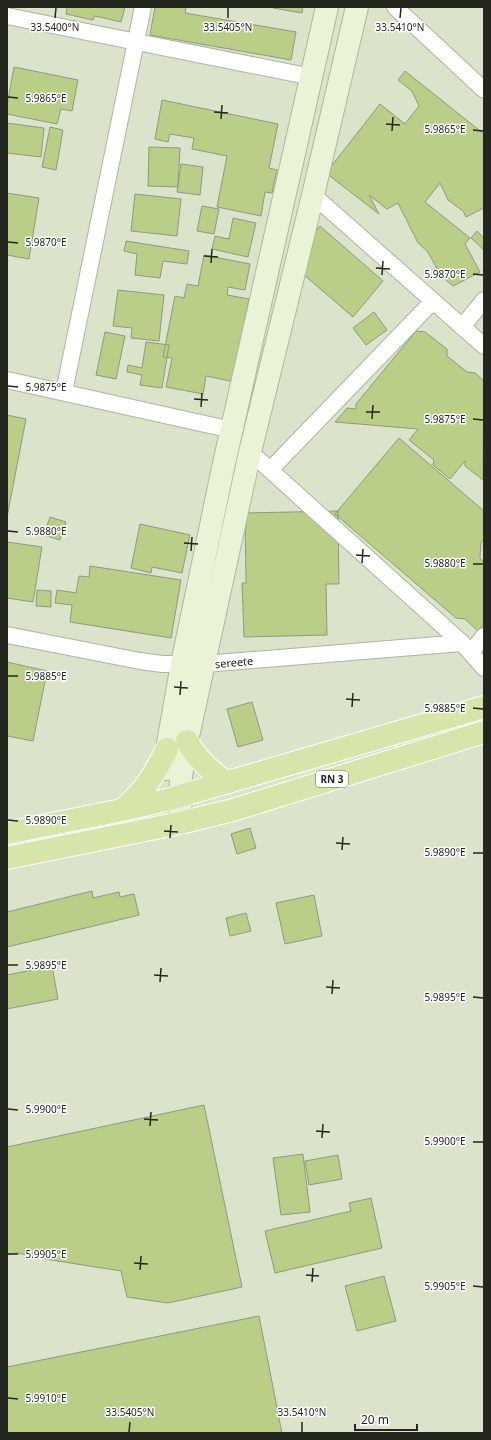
<svg xmlns="http://www.w3.org/2000/svg" width="491" height="1440" font-family="'Noto Sans',sans-serif">
<style>
.building{fill:#b9ce87;stroke:#919882}
.lines{fill:none;stroke-linecap:round;stroke-linejoin:round}
.street-casing{stroke:#aeb69f;stroke-width:18}
.secondary-casing{stroke:#aeb69f;stroke-width:24}
.primary-casing{stroke:#fff;stroke-width:24}
.street{stroke:#fff;stroke-width:16}
.secondary{stroke:#eaf3d5;stroke-width:22}
.primary{stroke:#d6e6aa;stroke-width:22}
.ticks{fill:none;stroke:#24271e;stroke-width:1.5}
.labels{text-anchor:middle;dominant-baseline:central;stroke-width:3;stroke-linejoin:round;paint-order:stroke}
.shield{fill:#fff;stroke:#666862;stroke-width:1}
.shield-label{font-size:10px;font-weight:bold;fill:#24271e}
.street-label{font-size:11px;fill:#24271e;stroke:#fff}
.ticks-label{font-size:10px;text-anchor:middle;fill:#24271e;stroke:#fff;stroke-width:3;stroke-linejoin:round;paint-order:stroke}
</style>
<rect width="100%" height="100%" fill="#dbe3cb"/>
<path class="building" d="M67,7H125L121,22L95,16L93,20L66,14Z
M155,7H186L185,13L296,32L291,60L150,35Z
M274,7H303L302,13L273,8Z
M14,67L78,80L72,111L61,109L57,124L7,114V105Z
M405,71L484,134V208L466,217L463,211L448,200L440,183L425,202L470,238L465,244L480,272L453,286L441,276L428,252L418,243L398,203L387,209L369,195L379,214L326,173L380,104L405,124L419,106L412,91L398,80Z
M162,100L278,124L269,168L277,170L272,193L265,192L261,216L217,207L227,156L192,149L194,138L170,134L168,142L155,139Z
M7,123L44,128L41,157L7,153Z
M50,127L63,130L56,170L42,167Z
M149,147L180,148L178,187L148,186Z
M181,164L203,167L200,195L177,192Z
M7,193L39,198L29,259L7,255Z
M135,194L181,199L177,236L131,231Z
M202,206L219,209L214,234L197,231Z
M233,218L256,223L248,257L212,249L215,236L229,239Z
M320,226L383,281L353,317L289,262Z
M477,231L484,238V250L471,238Z
M126,241L189,251L187,264L163,261L160,278L135,275L137,254L124,251Z
M204,255L250,264L245,290L228,287L227,295L249,299L242,335H244L235,382L206,376L203,394L166,387L172,358L163,357L175,296L184,298L187,284L198,286Z
M118,290L164,295L159,341L131,338L132,328L113,326Z
M374,312L387,330L366,345L353,328Z
M416,331L425,332L447,349V356L467,372L475,373L484,381L483,480L465,466V461L450,479L433,465L434,460L409,440L418,429L335,422L347,408L356,409V404Z
M105,332L125,336L116,379L96,375Z
M146,342L169,345L162,388L140,385L142,375L127,372L128,365L142,368Z
M7,415L26,419L7,517Z
M399,438L484,511V539L481,542L480,558L484,562V624L478,631L465,619L456,618L335,514Z
M338,511L339,584H326L327,635L244,637L242,583H246L245,513Z
M50,517L66,522L60,540L44,535Z
M140,524L190,535L182,573L152,567L151,573L131,568Z
M7,542L42,547L33,602L7,598Z
M90,566L181,580L171,638L70,622L72,605L55,603L57,590L76,593L79,576L89,577Z
M37,590L51,591V607L36,606Z
M7,662L47,671L33,741L7,736Z
M252,702L263,740L238,747L227,709Z
M250,828L256,848L237,854L231,834Z
M92,891L93,898L119,892L120,897L134,894L139,915L7,947V912Z
M314,895L322,936L285,944L276,903Z
M246,913L251,931L230,936L226,918Z
M52,966L58,999L7,1009V975Z
M204,1105L242,1287L168,1303L127,1297L121,1271L45,1259L47,1249L35,1256L16,1253L7,1255V1147Z
M303,1154L310,1212L281,1215L273,1158Z
M338,1155L342,1179L309,1185L305,1161Z
M371,1198L382,1248L275,1273L265,1231L351,1211L349,1203Z
M384,1276L396,1321L357,1331L345,1286Z
M259,1316L282,1433H7V1367Z"/>
<g class="lines">
<g class="street-casing">
<path id="street" d="M395,7L484,90
M7,16L312,77
M313,195L484,346
M462,327L484,300
M7,380L232,430
M64,392L143,7
M250,452L462,643L484,668
M270,470L433,301
M7,635L140,661L162,664H205L462,643
M471,652L484,636"/>
</g>
<g class="secondary-casing">
<path id="secondary" d="M167,769V749L182,664L223,468L327,7
M180,823L181,776L187,741L250,452L313,195L357,7"/>
</g>
<g class="primary-casing">
<path id="primary" d="M187,741C197,759 210,771 226,782
M122,810C146,790 153,776 167,749
M7,833L122,810L170,799L484,707
M7,858L180,823L233,810L484,732"/>
</g>
<use href="#street" class="street"/>
<use href="#secondary" class="secondary"/>
<use href="#primary" class="primary"/>
</g>
<path class="ticks" d="M55,18L56,8M228,18V8M400,18L401,8M8,97L18,98M214,112L228,113M221,119L222,105M386,124L400,125M473,130L483,131M392,131L393,117M8,242L18,243M204,256L218,257M211,263L212,249M376,268L390,269M473,274L483,275M382,275L383,261M8,386L18,387M194,399L208,400M201,407L202,393M366,412H380M372,419L373,405M473,419L483,420M8,531L18,532M184,543L198,544M191,551L192,537M356,555L370,556M362,563L363,549M473,564H483M8,676H18M174,687L188,688M180,695L181,681M346,699L360,700M352,707L353,693M473,708L483,709M8,820L18,821M164,831L178,832M170,838L171,825M336,843L350,844M342,850L343,837M473,853H483M8,965H18M154,975L168,976M160,982L161,968M326,987L340,988M332,994L333,980M473,997L483,998M8,1109L18,1110M144,1119L158,1120M150,1126L151,1112M316,1131L330,1132M322,1138L323,1124M473,1142H483M8,1254H18M134,1263L148,1264M140,1270L141,1256M306,1275L319,1276M312,1282L313,1268M473,1286L483,1287M8,1398L18,1399M129,1432L130,1422M302,1432V1422"/>
<g class="labels">
<rect class="shield" x="316" y="771" width="32" height="16" rx="3"/>
<g class="shield-label">
<text x="332" y="779">RN 3</text>
</g>
<g class="street-label">
<text transform="translate(234 662) rotate(-5)">sereete</text>
</g>
</g>
<g class="ticks-label">
<text x="55" y="31">33.5400°N</text>
<text x="228" y="31">33.5405°N</text>
<text x="400" y="31">33.5410°N</text>
<text x="46" y="102">5.9865°E</text>
<text x="445" y="133">5.9865°E</text>
<text x="46" y="246">5.9870°E</text>
<text x="445" y="278">5.9870°E</text>
<text x="46" y="391">5.9875°E</text>
<text x="445" y="423">5.9875°E</text>
<text x="46" y="535">5.9880°E</text>
<text x="445" y="567">5.9880°E</text>
<text x="46" y="680">5.9885°E</text>
<text x="445" y="712">5.9885°E</text>
<text x="46" y="824">5.9890°E</text>
<text x="445" y="856">5.9890°E</text>
<text x="46" y="969">5.9895°E</text>
<text x="445" y="1001">5.9895°E</text>
<text x="46" y="1113">5.9900°E</text>
<text x="445" y="1145">5.9900°E</text>
<text x="46" y="1258">5.9905°E</text>
<text x="445" y="1290">5.9905°E</text>
<text x="46" y="1402">5.9910°E</text>
<text x="130" y="1416">33.5405°N</text>
<text x="302" y="1416">33.5410°N</text>
</g>
<rect width="491" height="1440" fill="none" stroke="#24271e" stroke-width="16"/>
<path d="M355 1424v6h62v-6" fill="none" stroke="#24271e" stroke-width="2"/>
<text x="361" y="1424" font-size="12" fill="#24271e" stroke="#ffffff" stroke-width="3" paint-order="stroke">20 m</text>
</svg>
